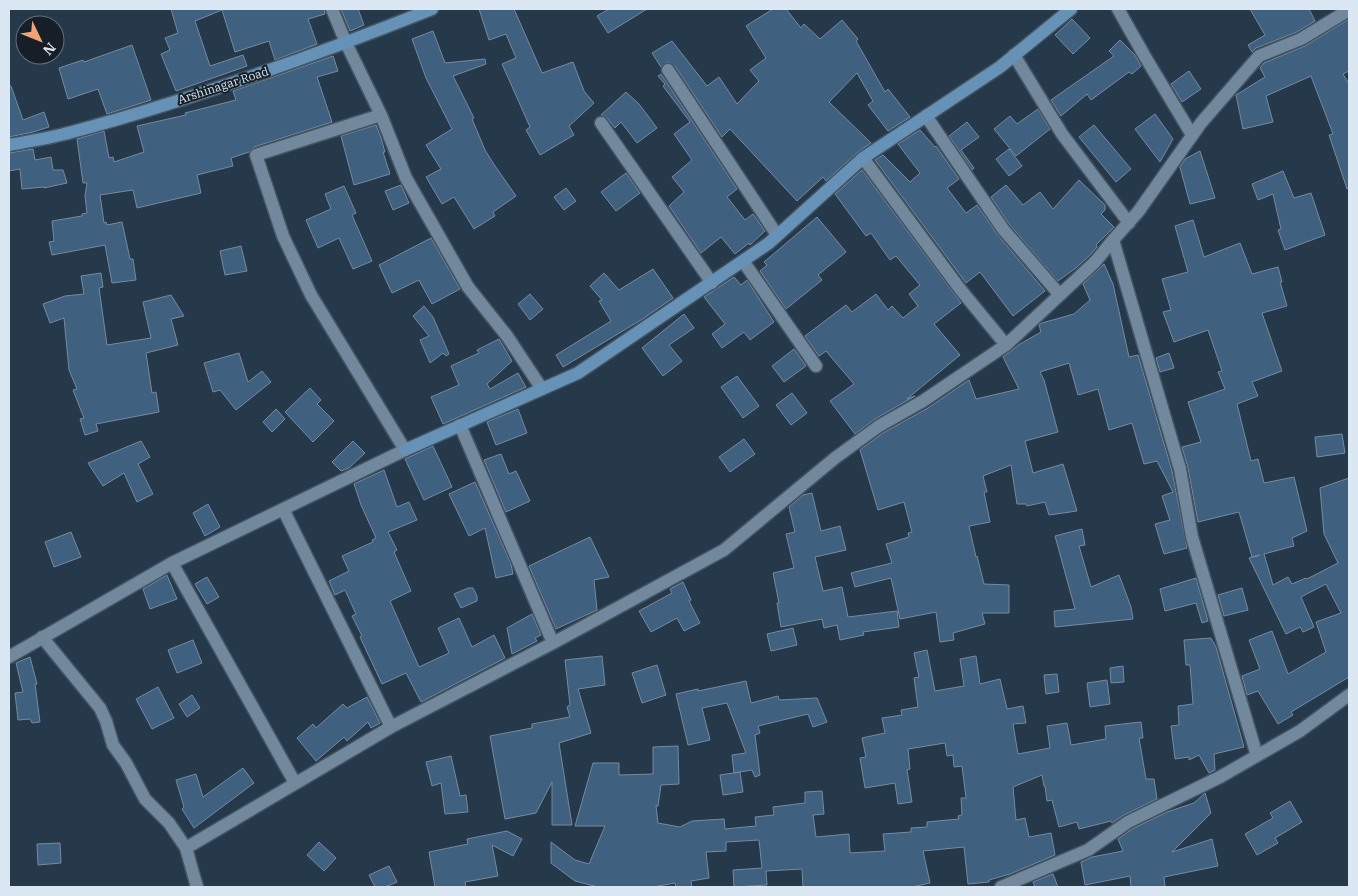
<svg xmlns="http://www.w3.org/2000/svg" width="1358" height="896" font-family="'IBM Plex Serif',serif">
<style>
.building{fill:#3f607e;stroke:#758ba0}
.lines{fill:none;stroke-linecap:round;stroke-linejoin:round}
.street-casing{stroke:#435463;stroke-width:15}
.secondary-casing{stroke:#435463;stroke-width:15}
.street{stroke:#72889c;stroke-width:12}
.secondary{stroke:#6692b7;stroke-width:12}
.labels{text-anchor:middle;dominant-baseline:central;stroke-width:4;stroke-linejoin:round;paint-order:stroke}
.street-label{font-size:12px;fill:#dbe7f3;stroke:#161f27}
</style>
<rect width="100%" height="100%" fill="#25394b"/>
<path class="building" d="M171,9H324L325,14L308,19L317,44L275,60L269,41L235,52L222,10L195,21L210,66L243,55L247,66L176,91L161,54L170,50L165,38L178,33Z
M341,9H358L364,25L350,31Z
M479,9H514L542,73L573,62L584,91L594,103L569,126L574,135L540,155L526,130L530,127L502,64L516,58L506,34L489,40Z
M609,9H647L608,33L597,16Z
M773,9H786L801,28L804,24L820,39L842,20L858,39L856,41L885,92L888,89L910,117L888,131L868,105L873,101L857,73L829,102L871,143L858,152L826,181L823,177L797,201L730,129L722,137L675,66L667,62L661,67L652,53L672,41L707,86L719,77L737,104L759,81L750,70L766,58L746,26Z
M1250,9H1309L1315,21L1297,32L1256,48L1252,52L1248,45L1265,35Z
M1072,19L1090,38L1073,54L1055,35Z
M1349,19V71L1343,74L1349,84V188L1347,189L1329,135L1333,134L1311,76L1266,96L1273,122L1243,129L1236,95L1265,77L1260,68L1264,63L1305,46Z
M433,31L445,63L485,59L486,64L453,76L474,118L472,119L485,150L493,163L516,196L493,212L495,216L474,229L454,197L442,204L426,177L441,169L426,145L452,129L426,78L412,39Z
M1120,40L1135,55L1141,66L1132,74L1129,72L1091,100L1087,94L1061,116L1051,100L1114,56L1109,51Z
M132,45L151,100L107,114L98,89L68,99L59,68L83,60L84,62Z
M333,56L338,71L317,77L332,122L254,147L249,152L231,158L233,166L197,175L201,193L137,208L133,190L100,195L104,223L106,222L107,225L122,222L130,259H133L136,280L112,283L105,245L52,255L49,242L54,241L52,221L82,216V214L87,213L85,196L87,183H83L77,139L104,131L109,158L113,157L114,162L144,152L137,126L186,115L185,113L236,100L233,91Z
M1189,71L1201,89L1182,102L1171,84Z
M661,74L737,189L727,197L745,220L753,214L765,231L750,245L749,243L735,254L721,237L701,253L669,206L684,192L672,177L692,160L674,134L690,122L663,86L665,84L658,76Z
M9,86H11L23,120L44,112L49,127L33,132L9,137Z
M626,92L639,104L657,128L637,143L621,122L615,128L607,118L601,115Z
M1038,109L1050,129L1016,156L994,129L1010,116L1017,124Z
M1155,114L1173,139L1160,162L1135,129Z
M967,122L979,137L961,150L974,168L972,170L949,136Z
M376,125L381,138L385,152H383L390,174L354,185L341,136Z
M1094,125L1131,169L1116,182L1079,137Z
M920,130L935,147L936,146L959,179L947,188L966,213L977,205L997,234L1045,291L1013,316L980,272L966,283L875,160L883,155L910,182L920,173L898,144Z
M33,149L35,160L51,157L53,170H63L67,183L44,188V187L22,189L20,169L9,171V153Z
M1009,149L1022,166L1009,176L996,159Z
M1200,151L1215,198L1190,204L1180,167L1185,159Z
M862,170L961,303L934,324L960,355L907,399L915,396L875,419L855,434L830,401L854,384L826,351L819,356L805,336L846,305L852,312L876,294L888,310L892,306L903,318L918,306L909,294L920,285L896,256L890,260L871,233L866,236L835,194Z
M1283,171L1294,198L1311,193L1325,235L1285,250L1278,230L1281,229L1273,194L1258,200L1252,184Z
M626,173L640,193L616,211L601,192Z
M1079,180L1105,205V210L1101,214L1114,227L1096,245L1097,247L1089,256L1076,268L1058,281L1009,224L991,197L1006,185L1023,205L1040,192L1053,209Z
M401,185L409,203L393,210L385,191Z
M344,186L356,213L352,215L372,261L353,269L339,238L318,248L306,220L331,209L325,194Z
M566,188L576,201L564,210L554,197Z
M817,217L846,252L818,275L822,280L786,309L760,271L767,265L764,262Z
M1193,220L1204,257L1240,243L1252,274L1278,267L1282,282H1280L1287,306L1262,313L1282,371L1252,382L1258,396L1237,404L1251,461L1258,459L1264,483L1294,477L1307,531L1292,538L1294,546L1264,554L1273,585L1288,577L1292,584L1306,578L1307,579L1338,563L1324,534L1320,488L1349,478V677L1291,712L1293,715L1278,724L1258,691L1247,695L1242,676L1260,669L1249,640L1272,631L1288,674L1326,652L1316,622L1341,613L1326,584L1301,597L1314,627L1303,632L1300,627L1286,634L1249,558L1260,555L1252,557L1239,512L1198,522L1188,468L1182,447L1201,442L1188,402L1225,389L1218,372L1222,371L1208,330L1174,342L1163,312L1171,310L1162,279L1188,272L1175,226Z
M431,238L460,289L432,304L419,280L392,293L379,265Z
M241,246L247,271L225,275L220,251Z
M1104,264L1113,284L1129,357L1138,355L1172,471L1187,548L1164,554L1155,524L1170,520L1162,496L1173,492L1157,461L1144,464L1132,423L1109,430L1098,389L1078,395L1069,363L1040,372L1044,380L1058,432L1025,441L1033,473L1063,464L1077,511L1049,515L1045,502L1027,506L1026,504H1017L1011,465L983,476L987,492H984L990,522L969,526L976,557L977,556L984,584L1009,585V613H982L985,624L953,633L954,640L940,642L936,612L900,619L891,578L855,587L851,573L892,563L886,544L909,537L908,533L912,532L904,502L878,510L860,450L883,433L928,408L969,380L976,399L1019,389L1003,357L1020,344L1041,332L1039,325L1042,323L1074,314L1090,300L1083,284Z
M653,269L673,298L641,320L563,367L556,355L611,321L599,301L602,300L590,286L604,273L619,290Z
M101,273L103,287L99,288L107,345L151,338L143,302L171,295L184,316L171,319L178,345L146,353L152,393L156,392L159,412L96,424L98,431L85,435L80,419L84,418L73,390L77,389L69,370L64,318L50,323L43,304L65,296L84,294L81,276Z
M734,277L741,285L747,280L774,322L750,340L744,332L722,348L712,334L725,324L704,297Z
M530,294L543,309L530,320L518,304Z
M424,306L433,317L449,354L446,356L443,353L430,363L420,340L429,336L413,316Z
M684,314L694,328L669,345L682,361L663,376L642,348Z
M499,339L512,361L487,384L490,389L518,373L526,387L443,424L431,397L459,385L451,366L479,353L477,350Z
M794,349L806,366L784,382L772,366Z
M239,353L248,382L262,371L271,382L236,410L220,390L213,392L204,363Z
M1169,353L1174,368L1160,372L1156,358Z
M737,376L759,406L743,418L721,387Z
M310,388L321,400L317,404L334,421L313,442L285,412Z
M792,393L807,413L791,425L776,405Z
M276,409L285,419L272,432L263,422Z
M518,409L527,433L496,445L487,422Z
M1342,434L1345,453L1317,457L1315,437Z
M744,439L755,454L730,472L719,457Z
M141,441L150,457L138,464L153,494L137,502L124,473L103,486L88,463Z
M353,441L365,453L349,468L341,471L332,462Z
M433,446L452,487L424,500L405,459Z
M501,454L509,474L516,471L530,501L506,512L484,460Z
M384,470L397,507L409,502L417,520L388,532L397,550L394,552L411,591L390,601L419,667L449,653L438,628L459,618L472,647L494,635L505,658L421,702L406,673L382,684L360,637L362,636L352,616L356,614L345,590L335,595L329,581L349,571L342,556L373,542L372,540L376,538L361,505L354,484Z
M475,482L511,564L513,574L496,578L485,528L469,536L449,494Z
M812,493L821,531L840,526L846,550L815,557L823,591L842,587L848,617L897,611L899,627L863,632L864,635L840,640L837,625L824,628L822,619L781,627L777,603H779L773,573L794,568L786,534L795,532L789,507L803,495Z
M208,504L220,527L205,536L193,513Z
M1082,529L1085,545L1079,546L1091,587L1119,575L1131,607L1133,619L1055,627L1054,611L1075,609L1055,536Z
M71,532L81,557L54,567L45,542Z
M590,537L609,577L594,580L597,610L556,629L529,566Z
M167,575L177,599L150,609L143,589Z
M207,577L219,597L207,604L195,584Z
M1196,578L1208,621L1202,623L1196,603L1165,611L1160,589Z
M683,582L691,600L689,601L700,623L684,631L677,618L651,632L639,611L672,593L670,589Z
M468,588H473L477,596V601L461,608L454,594Z
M1242,588L1248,610L1224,616L1218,595Z
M532,614L541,635L535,638L537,641L512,654L507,628Z
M793,628L797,645L771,651L767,634Z
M1211,638L1216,647L1244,747L1214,754L1215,770L1209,773L1199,755L1189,760V757L1175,759L1171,726L1179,725L1178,706L1193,704L1190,665H1186L1184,640Z
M193,640L202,663L177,673L168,650Z
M927,650L935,691L964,686L960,659L976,656L980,684L1000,679L1007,709L1023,706L1026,723L1013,724L1018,754L1050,748L1047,726L1067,723L1071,745L1106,739L1105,726L1141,722L1143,738H1139L1146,779H1154L1157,799L1124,815L1112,823L1111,821L1079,829L1077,822L1059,827L1052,800L1047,801L1045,786H1044L1042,775L1013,787L1016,820L1025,818L1029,837L1051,833L1055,855L1010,874L989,880V882L968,884L964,847L923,851L930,883L912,887H803L802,869L766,871L767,885L734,887L733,870L762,868L759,840L726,842V851L706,852L709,878L691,881L692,887H676L675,883L653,887H598L575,881L551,863V842L575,860L589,864L605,826H575L593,763H619V775L653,774V747L678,746L679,784L661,785L658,806H656L658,823L680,827L692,821L724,819L725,829L756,826L755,817L774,815L773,807L805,803V792L822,791L824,814L813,815L816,837L849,834L850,853L885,851L883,834L911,832V828L927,827V822L959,819L958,816L962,815L961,798H966L962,766L954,767L953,755L947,756L945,743L908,749L910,769L907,770L912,802L898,804L895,783L865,788L860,758L866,757L862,738L885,733L882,718L902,715L901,710L918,707L914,678L919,677L914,653Z
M602,656L605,685L578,689L591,733L559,743L572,825H552V782L536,813L505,819L490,736L532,728V724L570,717L567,707L570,705L565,660Z
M30,657L37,684H35L40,722L32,723L30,719L18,720L15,693L23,692L16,663Z
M657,665L666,695L642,703L632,673Z
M1123,666L1124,682L1111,683L1110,668Z
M1057,674L1059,692L1046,694L1044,675Z
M1107,680L1110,704L1090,707L1087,683Z
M746,681L751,703L778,696L779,700L817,698L827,722L813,727L808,714L758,726L760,733L755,735L760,775L755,777L752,770L734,773L732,755L746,753L727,703L702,708L710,740L688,745L676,694L698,689V691Z
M158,687L174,718L152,729L136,699Z
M192,695L200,708L187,717L179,704Z
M367,697L380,723L371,728L368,722L347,741L344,737L316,761L297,738L313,724L316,728L343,704L347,708Z
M451,756L460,796L466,795L468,812L445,814L441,783L432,786L426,762Z
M243,768L254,783L194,828L182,809L184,807L176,780L196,774L203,797Z
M740,772L743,792L723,795L720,775Z
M1205,793L1211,813L1172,852L1212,839L1218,866L1164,877L1165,887H1131L1130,876L1085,885L1081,862L1092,857L1123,851L1118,839L1132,829L1167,812L1194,803Z
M1290,801L1302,822L1275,838L1278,843L1257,855L1245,834L1273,818L1270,813Z
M507,831L522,839L513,856L492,845L498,876L465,882L466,887H435L429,852L468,844L467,839Z
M319,842L336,858L324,871L307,855Z
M60,843L61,863L38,865L37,844Z
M389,866L397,882L385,887H375L369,875Z
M1053,874L1058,887H1035L1033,882Z"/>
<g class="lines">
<g class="street-casing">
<path id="street" d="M332,9L346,43L381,115L406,178L468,287L507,336L542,389
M1118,9L1144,55L1192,135
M1014,55L1062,134L1129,223
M668,70L777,235
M926,116L1003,229L1060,295
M601,123L712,283
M863,158L960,289L1006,345
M1113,240L1180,469L1192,537L1257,756
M743,261L816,366
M460,425L553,643
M283,509L391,727
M172,563L295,783
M42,637L100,708L106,721L113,745L126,763L145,799L169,823L186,848
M9,657L172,563L405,450L311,295L283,236L256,155L381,115
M197,887L186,848L391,727L553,643L724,550L835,458L879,426L923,401L1006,345L1095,262L1113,240L1138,212L1201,123L1259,56L1301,39L1349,10
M1001,887L1088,850L1128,822L1220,777L1300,731L1349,695"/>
</g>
<g class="secondary-casing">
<path id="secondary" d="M9,145C30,141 51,138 72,132C194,99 314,56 432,9
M405,450L578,373L769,243L863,158L1000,67L1071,9"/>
</g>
<use href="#street" class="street"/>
<use href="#secondary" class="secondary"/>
</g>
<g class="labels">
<g class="street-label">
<text transform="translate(223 85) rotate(-18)">Arshinagar Road</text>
</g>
</g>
<rect width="1358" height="896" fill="none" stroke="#dbe7f3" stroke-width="20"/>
<g transform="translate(40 40) rotate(133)"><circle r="24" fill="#161f27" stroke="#656f79"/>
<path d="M0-4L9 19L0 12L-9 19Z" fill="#efa377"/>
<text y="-8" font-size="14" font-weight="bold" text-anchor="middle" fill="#dbe7f3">N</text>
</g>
</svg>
